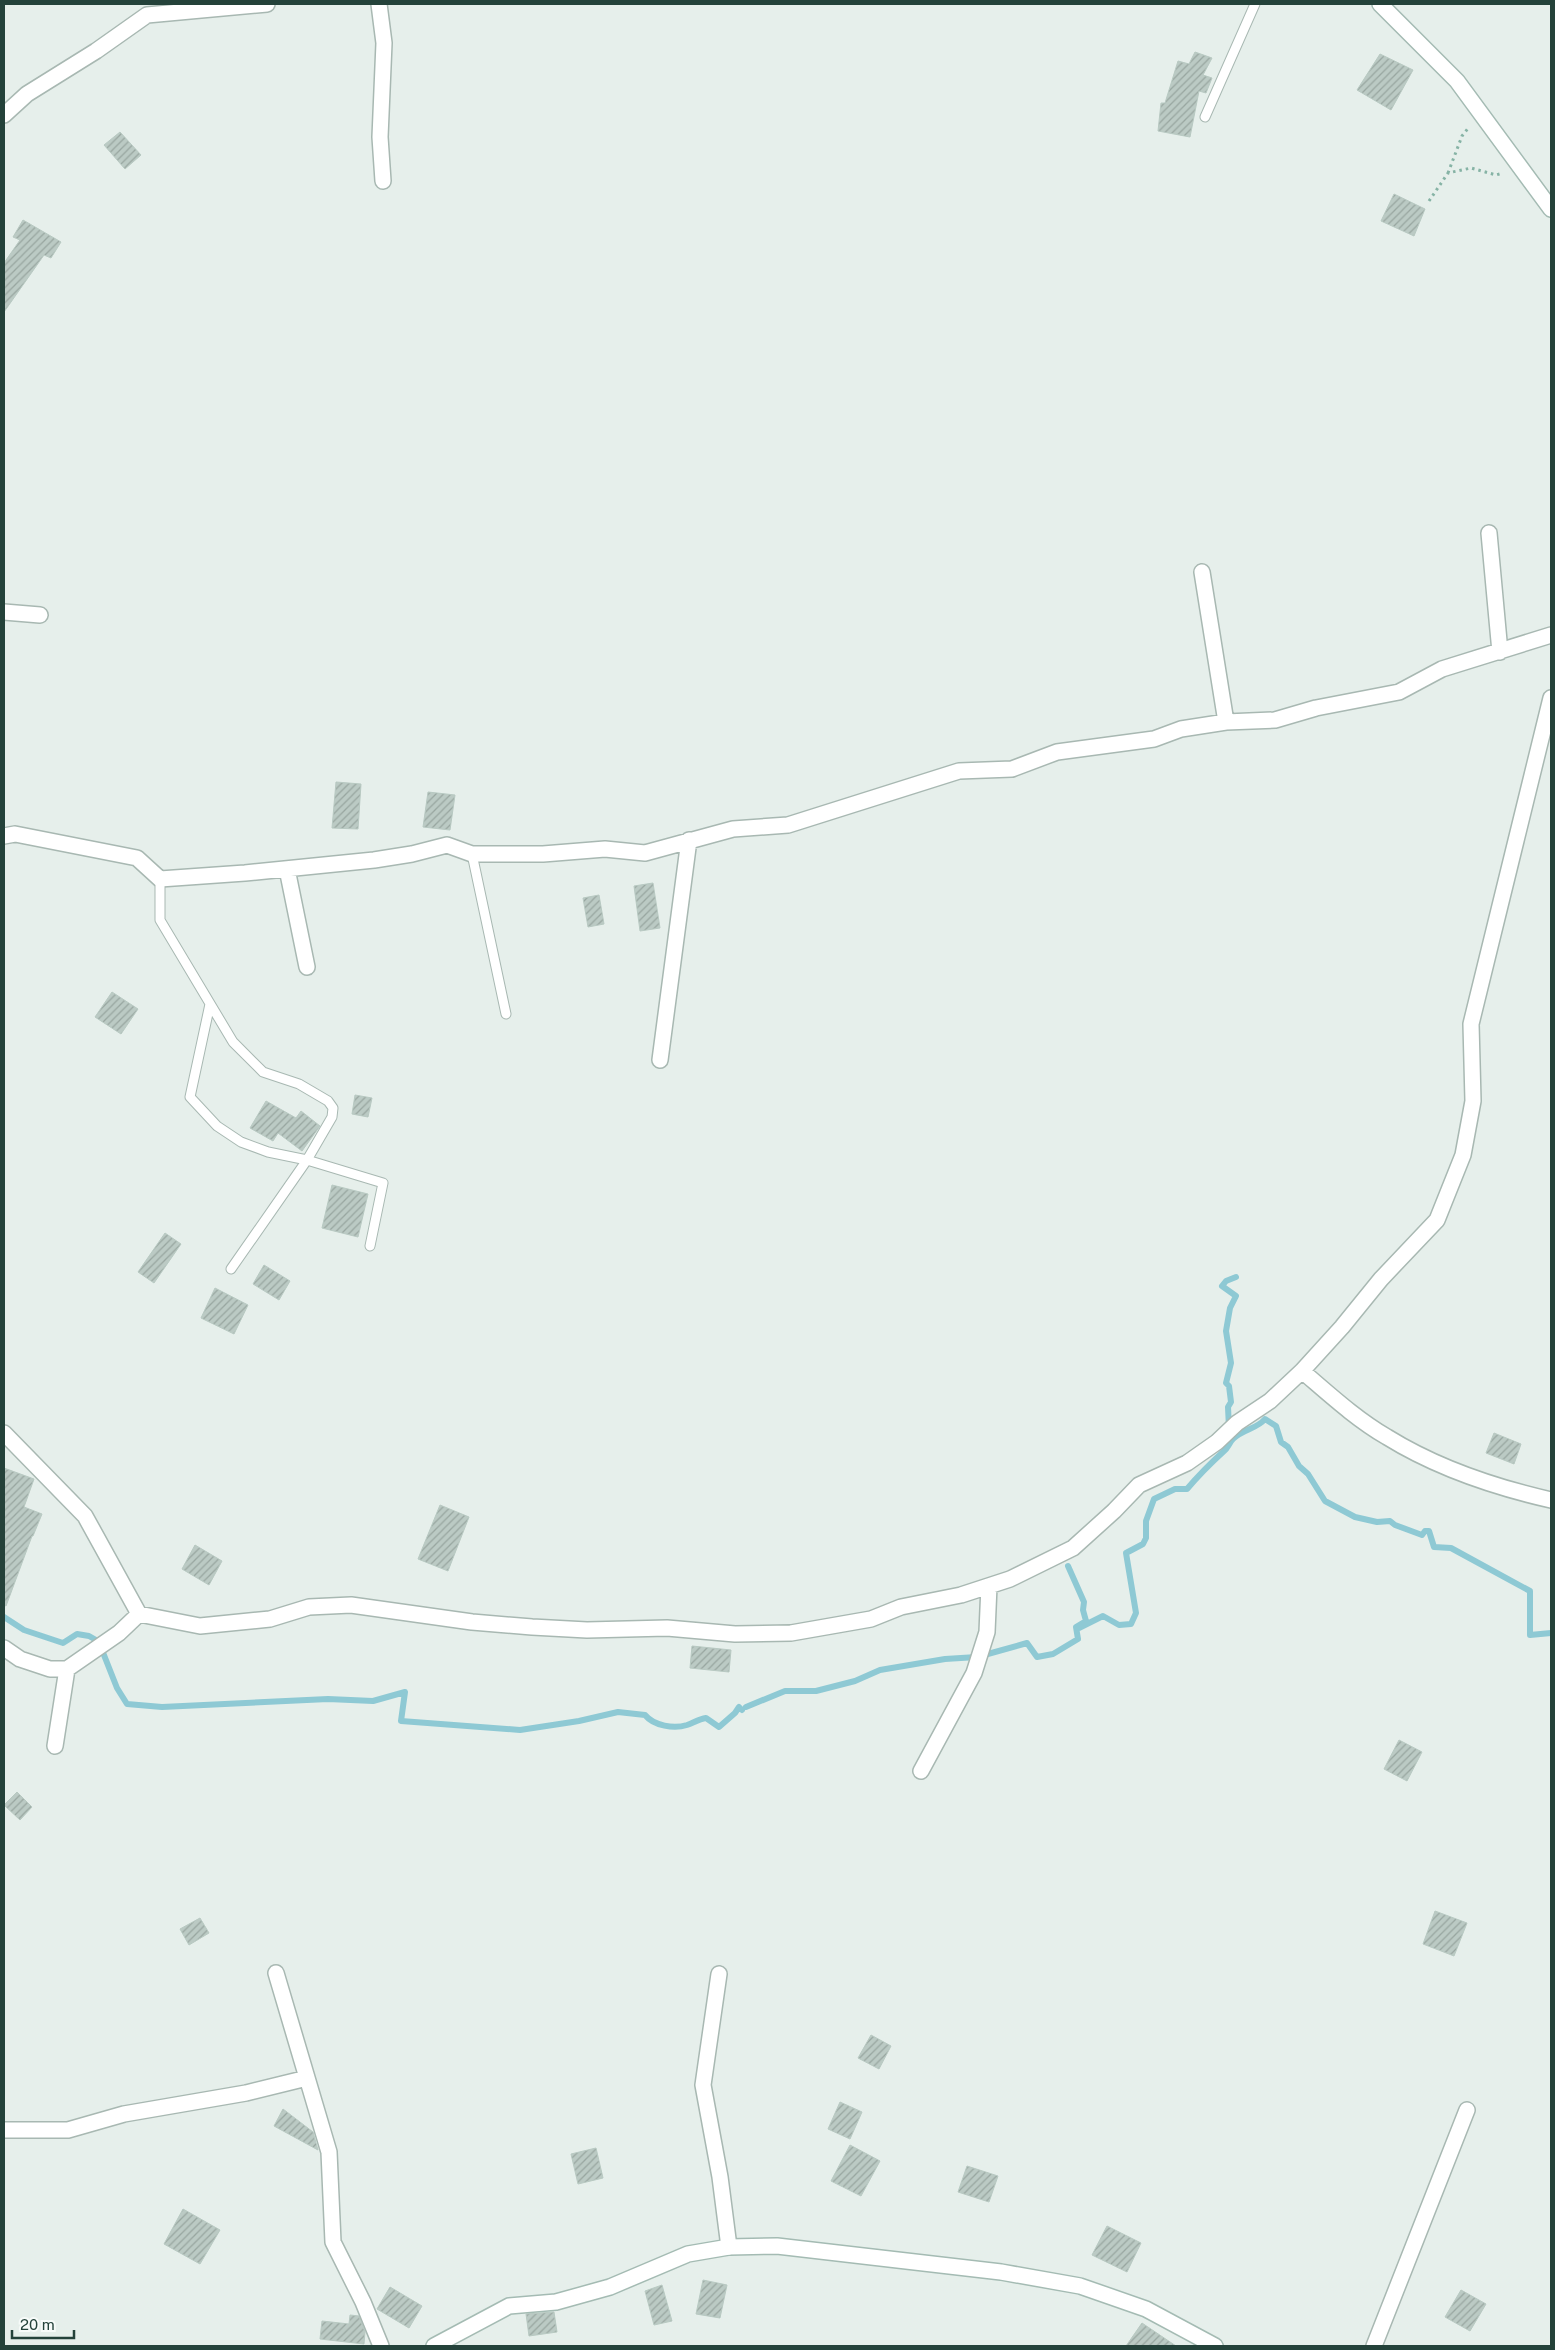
<svg xmlns="http://www.w3.org/2000/svg" width="1555" height="2350" font-family="'Public Sans',sans-serif">
<style>
.lines{fill:none;stroke-linecap:round;stroke-linejoin:round}
.stream{stroke:#8ec9d4;stroke-width:6}
.building{fill:url(#building-hatch);stroke:#b8c9c2}
.service-casing{stroke:#a8b8b2;stroke-width:11}
.minor-casing{stroke:#a8b8b2;stroke-width:18}
.secondary-casing{stroke:#a4bbb3;stroke-width:18}
.path{stroke:#86b3a5;stroke-width:3;stroke-dasharray:2.5 4;stroke-linecap:butt}
.service{stroke:#fff;stroke-width:9}
.minor{stroke:#fff;stroke-width:15}
.secondary{stroke:#fff;stroke-width:15}
</style>
<defs>
<pattern id="building-hatch" width="6" height="6" patternUnits="userSpaceOnUse" patternTransform="scale(1.25)"><rect width="6" height="6" fill="#bbcac4"/><path d="M-1 1l2-2M0 6l6-6M5 7l2-2" fill="none" stroke="#98a6a0"/></pattern>
</defs>
<rect width="100%" height="100%" fill="#e6efeb"/>
<g class="lines">
<path class="stream" d="M1229,1428L1228,1407L1231,1402L1229,1386L1226,1383L1231,1363L1226,1331L1230,1308L1236,1296L1222,1286L1226,1281L1236,1277
M4,1617L24,1630L63,1643L77,1634L89,1636L96,1640
M1078,1626L1079,1628L1103,1616L1119,1625L1131,1624L1136,1613L1126,1553L1143,1544L1146,1538V1521L1154,1499L1175,1489H1187C1198,1476 1212,1462 1224,1451C1228,1448 1229,1443 1233,1439C1243,1429 1257,1429 1265,1419L1276,1426L1281,1442L1288,1447L1299,1466L1308,1474L1325,1501L1355,1517L1377,1522L1390,1521L1395,1525L1422,1535L1425,1531H1429L1434,1547L1451,1548L1530,1591V1635L1551,1633
M102,1650L117,1688L127,1704L162,1707L328,1699L373,1701L405,1692L401,1721L520,1730L579,1721L618,1712L645,1715C654,1726 674,1729 687,1725C693,1723 699,1719 706,1718L719,1727L735,1713L739,1707L742,1710
M746,1707L785,1691H816L855,1681L880,1670L945,1659L977,1657L1027,1643L1037,1657L1053,1654L1078,1639L1076,1627L1086,1621L1083,1610L1084,1602L1068,1566"/>
</g>
<path class="building" d="M1195,52L1212,58L1203,75L1212,78L1206,93L1199,91L1190,137L1158,131L1161,103H1165L1178,61L1189,64Z
M1380,54L1413,70L1391,110L1357,90Z
M120,132L141,155L125,169L104,145Z
M1394,194L1425,209L1414,236L1381,221Z
M23,220L61,242L51,258L44,255L4,312V263L20,240L13,237Z
M336,782L361,784L358,829L332,828Z
M428,792L455,795L450,830L423,827Z
M653,883L660,928L640,931L634,886Z
M599,895L604,924L588,927L583,898Z
M112,992L138,1009L121,1034L95,1017Z
M355,1095L372,1098L368,1117L352,1114Z
M266,1101L296,1118L301,1111L320,1126L302,1151L278,1133L273,1141L250,1128Z
M332,1185L368,1194L358,1237L322,1228Z
M165,1233L181,1244L154,1283L138,1272Z
M264,1265L290,1281L279,1300L253,1284Z
M215,1288L248,1305L234,1334L201,1318Z
M1494,1433L1521,1444L1514,1464L1486,1453Z
M4,1468L34,1479L24,1507L42,1514L33,1536H32L6,1606L4,1605Z
M440,1505L469,1517L448,1571L418,1559Z
M195,1545L222,1561L209,1585L182,1569Z
M692,1646L731,1650L729,1672L690,1668Z
M1399,1740L1422,1752L1407,1781L1384,1769Z
M17,1792L32,1807L20,1820L4,1805Z
M1435,1911L1467,1923L1454,1956L1423,1944Z
M200,1918L209,1933L189,1945L180,1929Z
M871,2035L891,2046L879,2069L858,2058Z
M840,2102L862,2112L850,2139L828,2129Z
M283,2109L313,2132L318,2150L274,2126Z
M850,2145L880,2161L861,2196L831,2181Z
M596,2148L603,2178L578,2184L571,2154Z
M967,2166L998,2176L989,2202L958,2192Z
M183,2209L220,2230L200,2264L164,2244Z
M1107,2226L1141,2243L1127,2272L1092,2255Z
M703,2280L727,2285L720,2318L696,2314Z
M662,2285L672,2321L654,2325L645,2291Z
M390,2287L422,2306L409,2328L377,2309Z
M1461,2290L1486,2304L1470,2331L1445,2317Z
M554,2312L557,2332L529,2336L526,2314Z
M350,2315L359,2316L365,2332L364,2344L320,2339L322,2321L349,2324Z
M1142,2323L1176,2346H1126Z"/>
<g class="lines">
<g class="service-casing">
<path id="service" d="M1205,117L1255,4
M472,854L506,1014
M160,879V920L233,1042L263,1072L299,1084L328,1101L333,1108L332,1117L307,1160L231,1269
M210,1004L190,1097L217,1126L241,1142L268,1152L307,1160L383,1183L370,1246"/>
</g>
<g class="minor-casing">
<path id="minor" d="M379,4L384,43L380,137L383,181
M4,115L27,94L96,51L147,15L267,4
M1489,533L1500,652
M1202,572L1226,722
M4,612L40,615
M4,836L15,834L137,858L160,879L245,873L374,860L412,854L447,845L472,854H543L605,849L645,853L733,829L788,825L959,771L1012,769L1057,752L1154,739L1181,729L1226,722L1275,720L1316,708L1399,692L1442,669L1551,635
M287,869L307,967
M660,1060L689,840
M1302,1371C1329,1394 1356,1419 1387,1437C1437,1468 1494,1487 1551,1500
M4,1433L85,1516L139,1614
M4,1648L20,1659L50,1669H67L119,1633L139,1614L200,1626L270,1619L309,1607L351,1605L472,1622L532,1627L587,1630L667,1628L735,1634L791,1633L871,1619L901,1607L961,1595L1010,1579L1073,1548L1114,1511L1139,1485L1187,1463L1217,1442L1237,1423L1270,1401L1302,1371L1342,1327L1381,1279L1437,1220L1463,1155L1473,1101L1471,1024L1551,698
M55,1746L67,1669
M921,1771L974,1673L987,1632L989,1586
M276,1973L329,2152L333,2242L363,2302L381,2346
M719,1974L703,2085L720,2177L729,2247
M4,2130H68L124,2114L246,2093L307,2078
M1374,2346L1467,2110"/>
</g>
<g class="secondary-casing">
<path id="secondary" d="M1380,4L1457,81L1551,209
M434,2346L509,2306L556,2302L610,2287L688,2254L729,2247L777,2246L1001,2272L1080,2286L1146,2309L1215,2346"/>
</g>
<path class="path" d="M1448,173L1462,136L1469,127
M1429,201L1448,173L1471,168L1496,175L1503,173"/>
<use href="#service" class="service"/>
<use href="#minor" class="minor"/>
<use href="#secondary" class="secondary"/>
</g>
<rect width="1555" height="2350" fill="none" stroke="#24423a" stroke-width="10"/>
<path d="M12 2330v8h62v-8" fill="none" stroke="#24423a" stroke-width="2.5"/>
<text x="20" y="2330" font-size="15" fill="#24423a" stroke="#f7fbf9" stroke-width="4" paint-order="stroke">20 m</text>
</svg>
